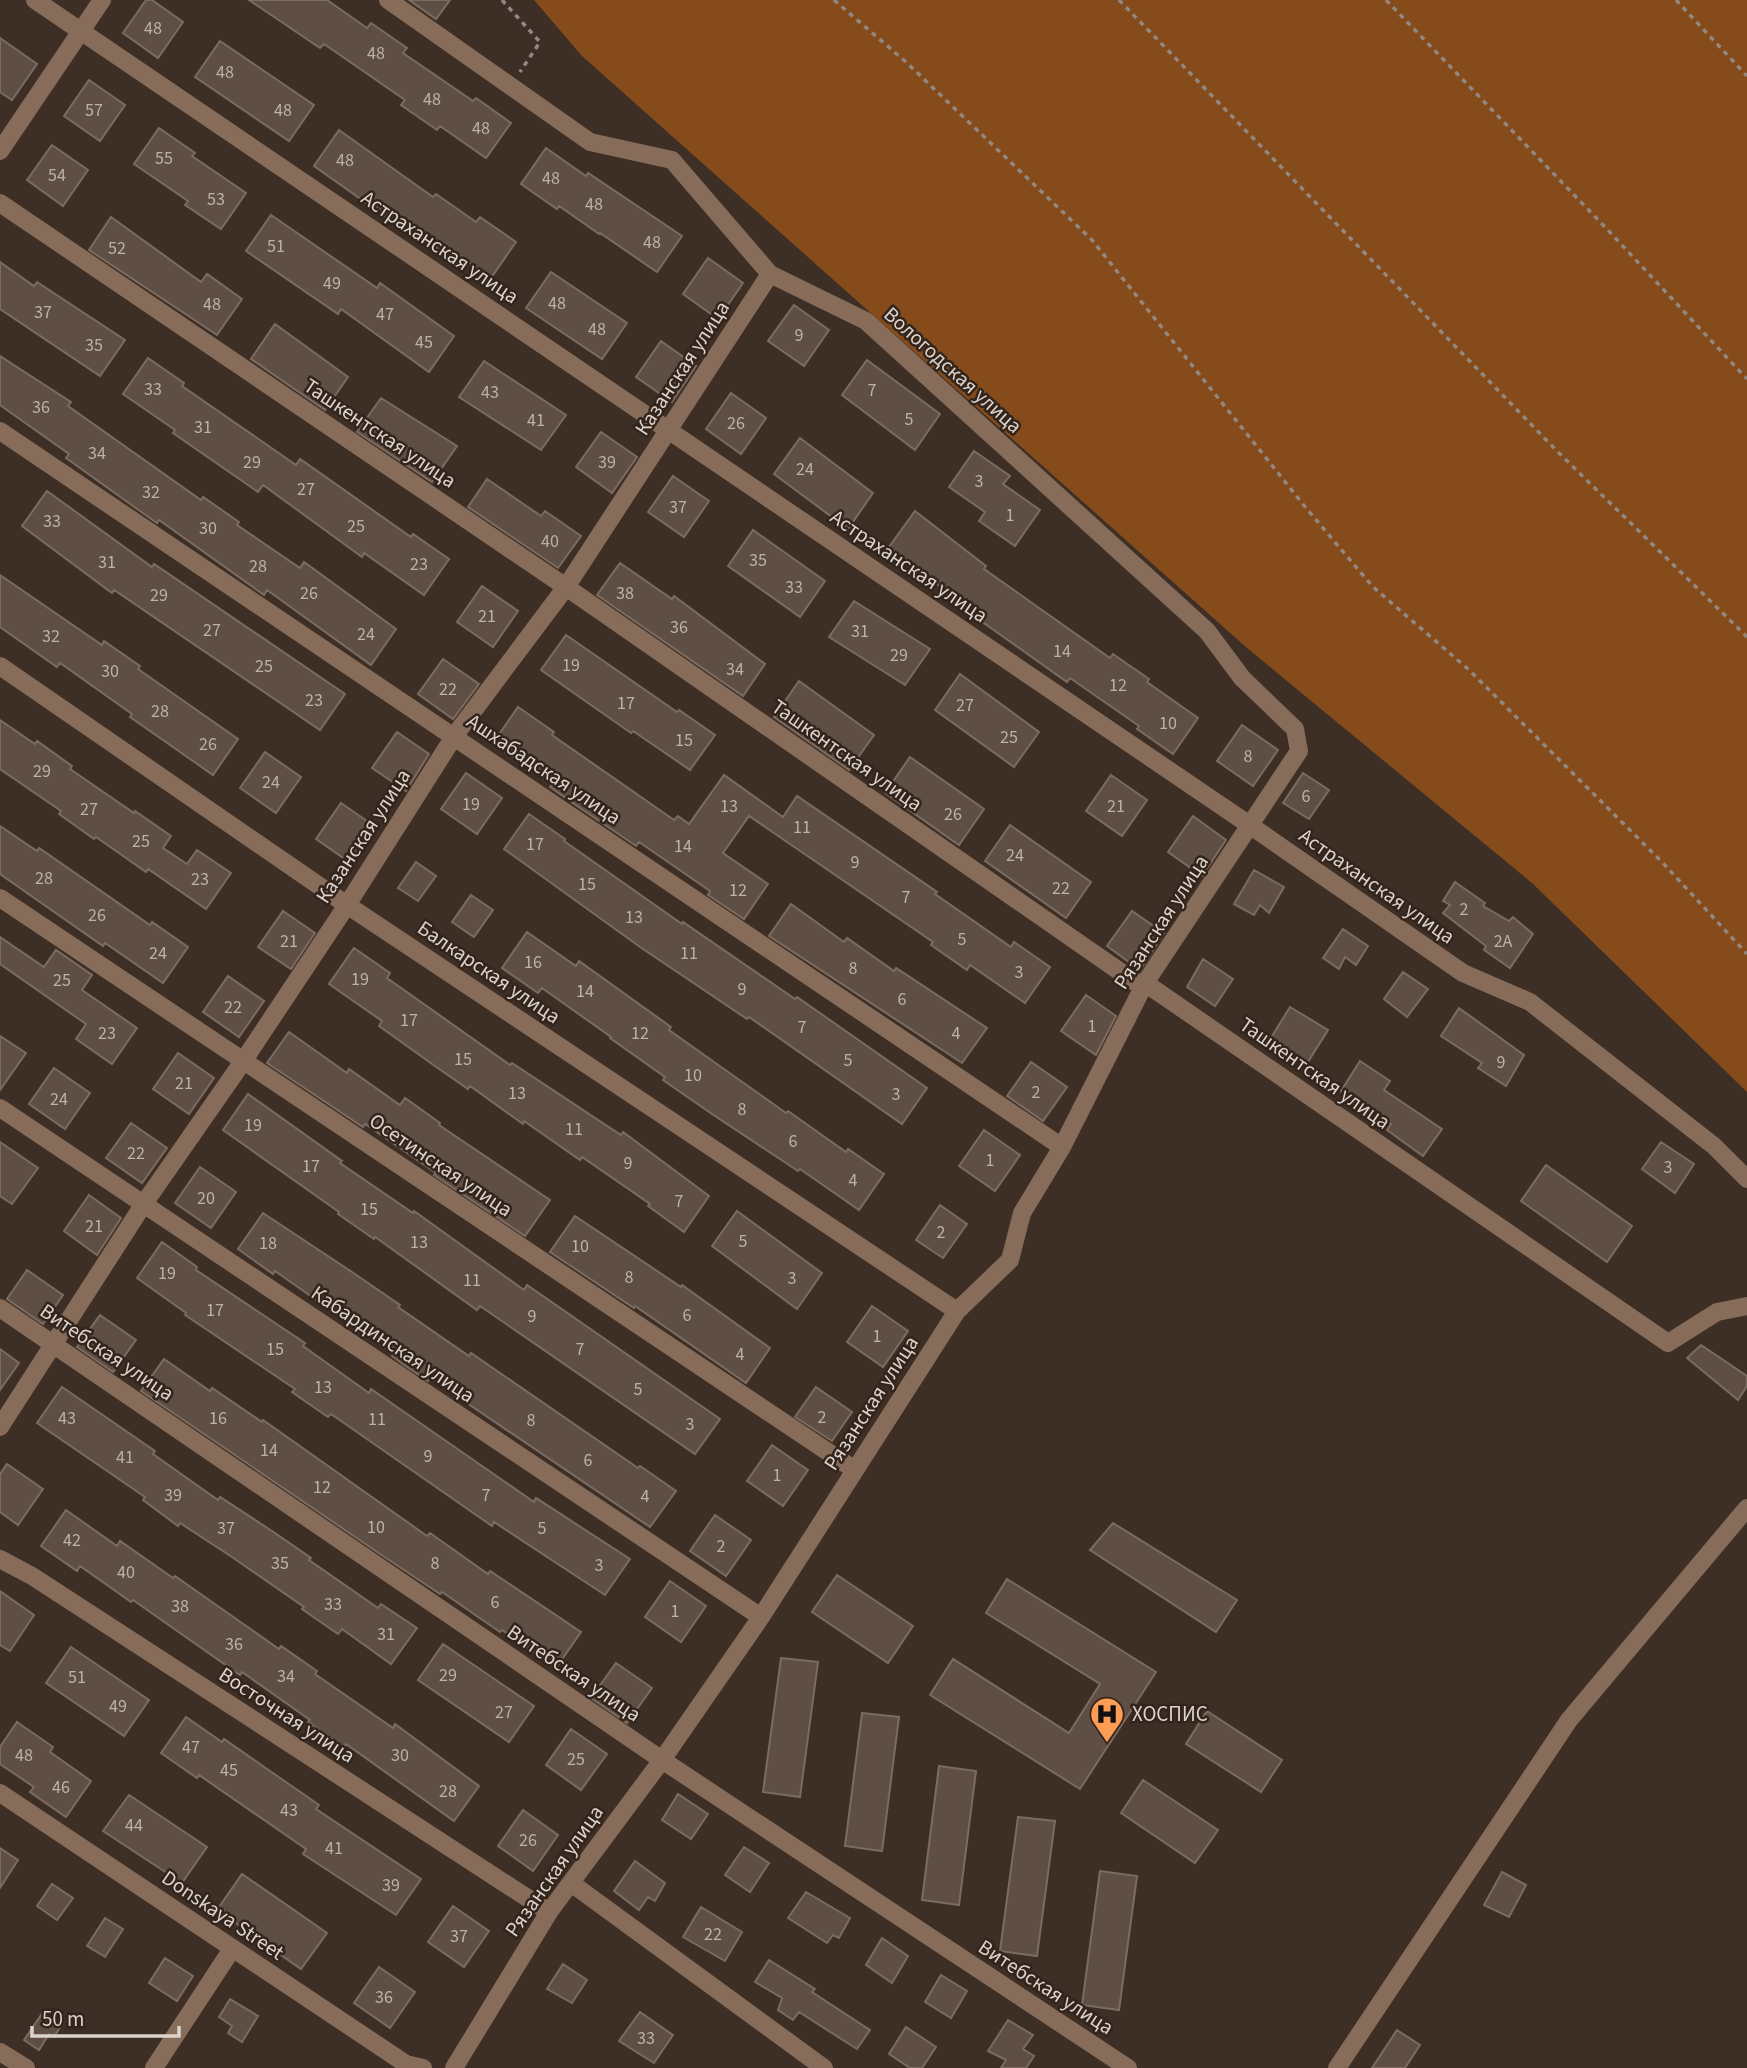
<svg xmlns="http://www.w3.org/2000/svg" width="1747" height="2068" font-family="'Source Sans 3',sans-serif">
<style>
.green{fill:#854b1b}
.building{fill:#5e4e44;stroke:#7c6b60;stroke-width:2}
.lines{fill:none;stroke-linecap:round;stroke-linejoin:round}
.path{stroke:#938880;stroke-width:3.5;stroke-dasharray:5 5;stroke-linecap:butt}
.minor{stroke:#886c5a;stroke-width:18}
.labels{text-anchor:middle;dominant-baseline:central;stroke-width:5;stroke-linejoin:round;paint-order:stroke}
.number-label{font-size:18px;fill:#bcb2aa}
.street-label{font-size:21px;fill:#dcd3cc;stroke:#33251c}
.poi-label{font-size:21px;fill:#dcd3cc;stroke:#33251c;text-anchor:start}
</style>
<rect width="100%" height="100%" fill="#3d2f25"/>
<path class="green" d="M534,0H1747V1092L1532,883L1247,648L582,56Z"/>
<path class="building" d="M146,0H152L183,22L158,58L123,33Z
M249,0H327L367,28L371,23L407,48L403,53L473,101L476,98L511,123L486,158L440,126L437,130L401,105L405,100L324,44L320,48Z
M409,0H450L436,19Z
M0,38L37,64L12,100L0,92Z
M220,41L314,105L289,141L195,77Z
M89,80L125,105L100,141L64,116Z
M159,128L195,153L192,156L246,193L221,229L185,205L188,201L134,164Z
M339,130L433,197L436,194L476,222L480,217L516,242L491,278L450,249L446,255L398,221L396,224L314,166Z
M52,145L88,170L63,206L27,180Z
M546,148L586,176L588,173L682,236L657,272L600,233L599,234L559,206L557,209L521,184Z
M271,215L377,288L380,283L454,336L429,372L341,309L338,314L246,251Z
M111,217L201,282L207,274L242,299L217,335L89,250Z
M708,258L743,283L718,319L683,294Z
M0,262L34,286L37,282L125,340L100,376L0,309Z
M551,272L627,323L602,359L526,308Z
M794,305L829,330L804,366L768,341Z
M275,324L348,377L325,410L251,359Z
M661,341L696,366L672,402L636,377Z
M0,356L71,402L68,406L201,500L203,497L239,522L237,525L300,568L304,562L396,629L371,665L267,590L264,595L159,520L157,523L154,521L66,458L69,454L0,405Z
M148,358L184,383L182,386L296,465L300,459L411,537L413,534L449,559L424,595L364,553L362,557L263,485L258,492L173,433L175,430L123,394Z
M867,360L940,414L915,450L842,395Z
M484,361L566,415L541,450L459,397Z
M731,393L766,418L741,454L706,429Z
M381,398L457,446L432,482L357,432Z
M601,432L637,457L612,493L576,467Z
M800,438L873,493L848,529L774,474Z
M974,451L1010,476L1003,484L1040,510L1015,546L979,521L985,512L949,487Z
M673,476L709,501L684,537L648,512Z
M487,479L541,516L545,511L581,536L558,568L468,507Z
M47,491L152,567L154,564L345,694L320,730L114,590L112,593L22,526Z
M915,511L986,566L984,569L1110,658L1113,654L1149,679L1147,682L1198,718L1173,754L1137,729L1139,726L1070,678L1067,682L981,621L984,617L925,576L927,574L889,547Z
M753,530L825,581L800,617L728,566Z
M620,563L672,599L674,596L765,664L743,696L597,595Z
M0,575L102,645L104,641L140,666L138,669L238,739L213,775L130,717L132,714L60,663L57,667L0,627Z
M482,586L518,611L493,647L457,622Z
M854,601L930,649L905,685L829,637Z
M566,635L677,712L679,710L715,735L690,770L633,731L631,733L541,670Z
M443,659L479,684L453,719L418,694Z
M960,674L1039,732L1014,767L935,710Z
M799,681L874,735L849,770L774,717Z
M518,707L554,732L552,735L674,820L678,816L689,824L724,775L783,817L797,796L937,892L935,894L1011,947L1014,942L1050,967L1025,1003L970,965L967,970L931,945L933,942L749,816L723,853L768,884L744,919L708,895L710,891L639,842L636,846L580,808L550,787L552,784L493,743Z
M0,720L35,744L37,741L72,766L70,769L134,813L135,811L171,836L163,848L187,864L197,850L231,873L206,909L148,869L146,872L96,837L94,839L59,814L61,811L0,769Z
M1242,725L1278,750L1253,786L1217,761Z
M397,732L429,754L406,791L372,768Z
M265,752L301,777L276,813L240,788Z
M910,757L984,809L959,845L885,793Z
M466,773L502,798L477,834L441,809Z
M1303,773L1329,790L1309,819L1283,803Z
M1111,775L1147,800L1122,836L1086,811Z
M341,803L377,828L352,864L316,839Z
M529,814L565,839L564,841L682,924L683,922L795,999L797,997L927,1088L902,1124L749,1017L747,1019L640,947L504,849Z
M1193,816L1226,840L1202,876L1168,852Z
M1010,825L1091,882L1066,918L985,861Z
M0,826L37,851L39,848L150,925L152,922L188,947L163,983L105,943L103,946L0,874Z
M416,862L436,876L418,901L398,888Z
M1254,870L1284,887L1269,913L1260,905L1254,915L1234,904Z
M1455,882L1485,903L1483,906L1509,921L1513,917L1533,934L1510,968L1484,950L1486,946L1443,913L1450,905L1443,901Z
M471,895L493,910L474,937L452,922Z
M791,904L844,942L847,938L894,971L896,968L987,1028L962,1063L769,936Z
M283,911L315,933L291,969L258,947Z
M1132,911L1164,933L1140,970L1107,946Z
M1343,929L1368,946L1356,965L1345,957L1339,969L1323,958Z
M527,932L576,966L579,961L671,1027L669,1030L786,1113L788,1111L846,1152L848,1149L884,1174L859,1210L800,1169L798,1171L712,1114L663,1080L665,1077L610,1038L611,1037L542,988L538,993L502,968Z
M0,937L44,967L56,950L92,975L82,990L137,1028L112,1064L76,1039L86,1024L0,964Z
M354,948L390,973L387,978L510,1065L512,1063L621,1135L623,1132L709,1196L684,1232L648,1206L650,1204L582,1157L580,1160L524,1121L523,1124L470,1086L468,1089L432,1064L379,1026L382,1021L329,984Z
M1203,959L1233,979L1215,1006L1187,987Z
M1403,972L1428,989L1407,1017L1384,999Z
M228,976L264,1001L239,1037L203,1012Z
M1086,995L1116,1016L1096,1055L1061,1031Z
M1290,1007L1328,1030L1306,1065L1269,1041Z
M1459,1008L1524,1055L1506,1086L1478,1068L1482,1063L1441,1036Z
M289,1032L347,1073L349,1069L400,1105L405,1098L440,1123L439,1125L550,1200L525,1236L434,1175L436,1173L365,1124L363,1127L267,1063Z
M0,1036L26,1053L0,1090Z
M178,1053L214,1078L189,1114L153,1089Z
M1360,1061L1390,1081L1384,1090L1442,1129L1423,1156L1387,1130L1391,1124L1341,1091Z
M1031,1062L1067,1087L1043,1121L1007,1096Z
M54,1068L90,1093L65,1129L29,1104Z
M248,1094L342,1161L340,1163L413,1213L414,1211L524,1290L527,1285L720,1419L695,1454L480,1306L477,1310L375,1237L374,1239L338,1214L339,1212L223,1130Z
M131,1123L167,1148L142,1183L106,1158Z
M984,1130L1020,1155L995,1191L959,1166Z
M0,1142L38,1168L12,1204L0,1196Z
M1661,1142L1694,1164L1675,1193L1642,1169Z
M1546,1165L1632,1226L1607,1262L1521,1201Z
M200,1167L236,1192L211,1228L175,1203Z
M89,1195L121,1218L97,1255L64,1231Z
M940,1205L967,1224L943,1258L916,1240Z
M737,1211L822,1273L797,1309L712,1246Z
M263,1213L352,1272L400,1305L398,1307L469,1356L471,1353L638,1468L640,1466L676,1491L650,1527L430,1378L428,1381L404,1365L392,1356L394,1354L339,1316L275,1271L273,1274L238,1249Z
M575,1216L681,1287L682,1285L770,1348L746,1383L635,1306L634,1308L550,1252Z
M162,1242L197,1267L196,1270L305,1343L303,1346L369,1393L371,1389L534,1502L536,1498L630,1559L605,1595L494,1522L492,1526L331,1414L328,1417L292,1392L295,1389L185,1315L186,1313L137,1278Z
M27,1270L63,1295L43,1324L7,1299Z
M872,1306L908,1331L883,1367L847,1342Z
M100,1315L136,1340L113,1372L77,1347Z
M1701,1345L1747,1376V1386L1738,1400L1687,1358Z
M0,1349L19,1363L0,1390Z
M164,1359L210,1391L212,1388L262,1422L263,1420L427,1536L430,1533L488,1574L490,1571L581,1632L556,1668L502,1630L500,1632L442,1592L440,1594L383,1556L141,1391Z
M62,1387L155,1451L153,1454L218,1500L220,1497L275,1533L311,1558L309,1560L378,1608L381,1604L417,1628L391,1664L342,1629L338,1634L302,1609L304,1607L232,1557L180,1523L178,1526L143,1500L145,1497L37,1423Z
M816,1387L852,1412L832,1441L795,1417Z
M772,1445L808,1470L783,1506L747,1481Z
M7,1464L43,1489L18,1525L0,1512V1474Z
M66,1510L117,1546L120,1541L173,1578L175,1576L279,1649L281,1646L317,1671L315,1674L393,1728L395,1724L479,1786L454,1821L346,1744L344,1747L308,1722L310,1720L242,1672L240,1675L133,1600L131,1602L80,1566L77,1571L41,1546Z
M715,1515L751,1540L726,1576L690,1551Z
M1113,1523L1237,1600L1216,1632L1090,1550Z
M837,1575L913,1626L888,1663L812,1612Z
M1007,1579L1156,1672L1080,1789L930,1695L953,1659L1069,1733L1100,1684L986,1613Z
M670,1581L706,1606L681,1642L645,1617Z
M0,1591L34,1615L10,1651L0,1645Z
M443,1644L534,1706L509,1742L418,1680Z
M71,1647L149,1700L124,1736L46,1683Z
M781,1658L818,1662L800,1797L763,1792Z
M616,1663L652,1688L627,1723L591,1698Z
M1207,1711L1282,1760L1261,1792L1186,1744Z
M862,1713L899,1717L882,1851L845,1846Z
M186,1717L222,1742L224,1739L283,1780L319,1805L316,1809L421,1879L396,1915L303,1854L306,1849L199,1775L197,1778L161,1753Z
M17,1722L53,1747L50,1752L91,1781L66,1817L30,1792L34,1787L0,1764V1747Z
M571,1729L607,1754L581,1790L546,1765Z
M939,1766L976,1771L959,1905L922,1900Z
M1143,1780L1218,1830L1195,1863L1121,1813Z
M678,1794L708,1814L691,1839L662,1820Z
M129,1795L207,1847L182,1883L103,1831Z
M523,1810L558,1835L533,1871L498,1846Z
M1018,1817L1055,1821L1037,1956L1000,1951Z
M744,1847L769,1863L750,1892L725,1875Z
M0,1848L18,1860L0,1888Z
M635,1861L665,1883L655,1901L648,1897L639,1910L614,1891Z
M1100,1871L1137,1876L1119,2010L1082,2005Z
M1502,1872L1526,1885L1509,1917L1484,1905Z
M242,1874L327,1933L301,1969L217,1910Z
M52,1884L73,1898L57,1920L37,1906Z
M806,1892L850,1918L839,1938L833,1935L827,1943L788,1918Z
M453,1906L489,1931L464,1967L428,1942Z
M701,1907L742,1932L725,1961L683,1937Z
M105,1918L123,1929L105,1957L87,1946Z
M882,1938L908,1956L892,1983L866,1965Z
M165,1958L193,1976L177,2001L149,1983Z
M769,1960L815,1989L812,1992L870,2030L857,2049L799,2012L793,2020L778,2010L782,1998L755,1982Z
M563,1964L587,1980L572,2003L547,1989Z
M379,1967L415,1992L390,2028L354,2003Z
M941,1975L967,1991L951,2018L925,2002Z
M230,1999L258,2016L242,2042L228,2033L232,2026L219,2017Z
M43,2012L62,2024L54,2037L49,2034L39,2050L24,2040Z
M640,2012L673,2035L654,2063L619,2041Z
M1008,2020L1033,2035L1023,2049L1034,2056L1026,2068H1001L1006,2060L988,2051Z
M906,2027L936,2047L922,2068H910L889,2054Z
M1397,2030L1420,2045L1405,2068H1372Z"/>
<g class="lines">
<path class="path" d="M502,0L540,42L520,72
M834,0L906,62L1092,240L1306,508L1373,587L1468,669L1662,862L1747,954
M1119,0L1556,450L1747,637
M1386,0L1605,227L1747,379
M1676,0L1747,76"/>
<path class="minor" d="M35,0L1251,826L1463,973L1530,1002L1714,1146L1747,1179
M388,0L590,142L672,160L770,274L866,321L1207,631L1242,678L1295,729L1299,751L1145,983L1062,1147L1022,1213L1010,1260L957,1311L761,1617L662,1760L549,1912L454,2068
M0,151L102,0
M0,203L566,587L1135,982L1145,983L1668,1343L1717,1312L1747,1306
M0,431L1062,1147
M0,666L347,905L957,1311
M0,898L855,1470
M0,1108L761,1617
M0,1308L662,1760L1128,2068
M0,1427L143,1205L244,1060L347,905L455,735L566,587L770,274
M0,1559L32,1576L549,1912
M0,1793L406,2064L423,2068
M571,1883L824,2068
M0,2052L26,2068
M154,2068L232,1949
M1337,2068L1569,1720L1747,1508"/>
</g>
<defs>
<g id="hospital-pin" transform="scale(1.75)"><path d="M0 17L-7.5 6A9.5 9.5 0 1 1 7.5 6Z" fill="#fc9d53" stroke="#33251c"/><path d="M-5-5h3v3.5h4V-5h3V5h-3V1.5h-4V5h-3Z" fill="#111"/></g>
</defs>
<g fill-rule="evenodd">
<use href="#hospital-pin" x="1107" y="1714"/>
</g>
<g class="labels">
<g class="number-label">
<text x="153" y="28">48</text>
<text x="376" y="53">48</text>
<text x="225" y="72">48</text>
<text x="432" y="99">48</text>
<text x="94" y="110">57</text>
<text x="283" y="110">48</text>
<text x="481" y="128">48</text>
<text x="164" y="158">55</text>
<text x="345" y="160">48</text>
<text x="57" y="175">54</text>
<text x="551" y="178">48</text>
<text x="216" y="199">53</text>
<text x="594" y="204">48</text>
<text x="652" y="242">48</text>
<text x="276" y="246">51</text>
<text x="117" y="248">52</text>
<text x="332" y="283">49</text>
<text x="557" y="303">48</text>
<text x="212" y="304">48</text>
<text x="43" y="312">37</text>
<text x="385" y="314">47</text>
<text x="597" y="329">48</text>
<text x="799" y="335">9</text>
<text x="424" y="342">45</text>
<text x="94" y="345">35</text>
<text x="153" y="389">33</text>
<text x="872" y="390">7</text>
<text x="490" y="392">43</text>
<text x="41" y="407">36</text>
<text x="909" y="419">5</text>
<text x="536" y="420">41</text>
<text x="736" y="423">26</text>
<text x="203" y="427">31</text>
<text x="97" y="453">34</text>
<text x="252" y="462">29</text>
<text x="607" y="462">39</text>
<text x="805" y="469">24</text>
<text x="979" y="481">3</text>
<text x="306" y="489">27</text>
<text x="151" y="492">32</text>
<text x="678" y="507">37</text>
<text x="1010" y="515">1</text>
<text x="52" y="521">33</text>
<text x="356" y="526">25</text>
<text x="208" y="528">30</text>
<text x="550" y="541">40</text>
<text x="758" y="560">35</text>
<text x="107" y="562">31</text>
<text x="419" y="564">23</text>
<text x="258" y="566">28</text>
<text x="794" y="587">33</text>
<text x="309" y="593">26</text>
<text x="625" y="593">38</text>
<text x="159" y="595">29</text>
<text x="487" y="616">21</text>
<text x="679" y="627">36</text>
<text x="212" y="630">27</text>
<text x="860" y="631">31</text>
<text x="366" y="634">24</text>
<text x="51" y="636">32</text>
<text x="1062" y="651">14</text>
<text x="899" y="655">29</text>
<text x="571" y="665">19</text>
<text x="264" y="666">25</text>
<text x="735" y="669">34</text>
<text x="110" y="671">30</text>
<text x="1118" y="685">12</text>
<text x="448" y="689">22</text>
<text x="314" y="700">23</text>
<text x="626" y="703">17</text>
<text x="965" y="705">27</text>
<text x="160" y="711">28</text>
<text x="1168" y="723">10</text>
<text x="1009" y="737">25</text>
<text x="684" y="740">15</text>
<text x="208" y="744">26</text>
<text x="1248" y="756">8</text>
<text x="42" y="771">29</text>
<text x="271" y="782">24</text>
<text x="1306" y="796">6</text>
<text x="471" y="804">19</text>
<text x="729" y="806">13</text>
<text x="1116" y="806">21</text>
<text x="89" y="809">27</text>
<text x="953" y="814">26</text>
<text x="802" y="827">11</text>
<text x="141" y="841">25</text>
<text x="535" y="844">17</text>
<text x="683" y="846">14</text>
<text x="1015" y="855">24</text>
<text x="855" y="862">9</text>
<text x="44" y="878">28</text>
<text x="200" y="879">23</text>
<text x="587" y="884">15</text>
<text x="1061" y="888">22</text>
<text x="738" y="890">12</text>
<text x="906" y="897">7</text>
<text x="1464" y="909">2</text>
<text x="97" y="915">26</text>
<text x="634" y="917">13</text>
<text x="962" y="939">5</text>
<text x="289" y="941">21</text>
<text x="1503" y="941">2А</text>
<text x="158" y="953">24</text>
<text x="689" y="953">11</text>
<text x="533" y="962">16</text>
<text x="853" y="968">8</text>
<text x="1019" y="972">3</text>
<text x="360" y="979">19</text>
<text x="62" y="980">25</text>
<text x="742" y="989">9</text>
<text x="585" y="991">14</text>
<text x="902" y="999">6</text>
<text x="233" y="1007">22</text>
<text x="409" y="1020">17</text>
<text x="1092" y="1026">1</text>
<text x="802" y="1027">7</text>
<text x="107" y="1033">23</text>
<text x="640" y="1033">12</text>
<text x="956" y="1033">4</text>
<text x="463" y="1059">15</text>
<text x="848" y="1060">5</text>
<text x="1501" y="1062">9</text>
<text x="693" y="1075">10</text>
<text x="184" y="1083">21</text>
<text x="1036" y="1092">2</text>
<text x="517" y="1093">13</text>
<text x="896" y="1094">3</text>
<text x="59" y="1099">24</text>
<text x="742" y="1109">8</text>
<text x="253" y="1125">19</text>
<text x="574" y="1129">11</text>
<text x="793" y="1141">6</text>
<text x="136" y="1153">22</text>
<text x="990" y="1160">1</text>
<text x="628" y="1163">9</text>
<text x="311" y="1166">17</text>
<text x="1668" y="1167">3</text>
<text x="853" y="1180">4</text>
<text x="206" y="1198">20</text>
<text x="679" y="1201">7</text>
<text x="369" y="1209">15</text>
<text x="94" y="1226">21</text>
<text x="941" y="1232">2</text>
<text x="743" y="1241">5</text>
<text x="419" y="1242">13</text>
<text x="268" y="1243">18</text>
<text x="580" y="1246">10</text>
<text x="167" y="1273">19</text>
<text x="629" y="1277">8</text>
<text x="792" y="1278">3</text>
<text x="472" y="1280">11</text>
<text x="215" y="1310">17</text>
<text x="687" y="1315">6</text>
<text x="532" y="1316">9</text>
<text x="877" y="1336">1</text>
<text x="275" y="1349">15</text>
<text x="580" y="1349">7</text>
<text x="740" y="1354">4</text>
<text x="323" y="1387">13</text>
<text x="638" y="1389">5</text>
<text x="822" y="1417">2</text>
<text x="67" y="1418">43</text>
<text x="218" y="1418">16</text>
<text x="377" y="1419">11</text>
<text x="531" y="1420">8</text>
<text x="690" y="1424">3</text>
<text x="269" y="1450">14</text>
<text x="428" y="1456">9</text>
<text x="125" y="1457">41</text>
<text x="588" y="1460">6</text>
<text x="777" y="1475">1</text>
<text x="322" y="1487">12</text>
<text x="173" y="1495">39</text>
<text x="486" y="1495">7</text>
<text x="645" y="1496">4</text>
<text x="376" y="1527">10</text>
<text x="226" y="1528">37</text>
<text x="542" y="1528">5</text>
<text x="72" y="1540">42</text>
<text x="721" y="1546">2</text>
<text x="280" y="1563">35</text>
<text x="435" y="1563">8</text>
<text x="599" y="1565">3</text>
<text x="126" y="1572">40</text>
<text x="495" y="1602">6</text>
<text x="333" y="1604">33</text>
<text x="180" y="1606">38</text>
<text x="675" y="1611">1</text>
<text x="386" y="1634">31</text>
<text x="234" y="1644">36</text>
<text x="448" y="1675">29</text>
<text x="286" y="1676">34</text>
<text x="77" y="1677">51</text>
<text x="118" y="1706">49</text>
<text x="504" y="1712">27</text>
<text x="191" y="1747">47</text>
<text x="24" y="1755">48</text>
<text x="400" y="1755">30</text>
<text x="576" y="1759">25</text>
<text x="229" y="1770">45</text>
<text x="61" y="1787">46</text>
<text x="448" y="1791">28</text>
<text x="289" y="1810">43</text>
<text x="134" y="1825">44</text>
<text x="528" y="1840">26</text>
<text x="334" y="1848">41</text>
<text x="391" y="1885">39</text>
<text x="713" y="1934">22</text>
<text x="459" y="1936">37</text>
<text x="384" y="1997">36</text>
<text x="646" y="2038">33</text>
</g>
<g class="street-label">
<text transform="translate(440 247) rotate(34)">Астраханская улица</text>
<text transform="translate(682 368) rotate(-57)">Казанская улица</text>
<text transform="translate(953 370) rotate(42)">Вологодская улица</text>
<text transform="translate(380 433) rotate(34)">Ташкентская улица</text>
<text transform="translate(909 566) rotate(34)">Астраханская улица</text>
<text transform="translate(847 755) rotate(35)">Ташкентская улица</text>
<text transform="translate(544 769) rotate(34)">Ашхабадская улица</text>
<text transform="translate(363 836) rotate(-57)">Казанская улица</text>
<text transform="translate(1377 886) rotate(35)">Астраханская улица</text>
<text transform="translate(1161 922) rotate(-57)">Рязанская улица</text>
<text transform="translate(489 972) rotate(34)">Балкарская улица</text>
<text transform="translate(1315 1073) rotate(35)">Ташкентская улица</text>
<text transform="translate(441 1165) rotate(34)">Осетинская улица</text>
<text transform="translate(393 1344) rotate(34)">Кабардинская улица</text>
<text transform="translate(107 1352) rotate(34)">Витебская улица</text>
<text transform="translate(871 1403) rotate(-57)">Рязанская улица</text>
<text transform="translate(574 1673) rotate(34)">Витебская улица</text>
<text transform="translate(287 1715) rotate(33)">Восточная улица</text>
<text transform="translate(554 1871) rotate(-55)">Рязанская улица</text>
<text transform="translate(223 1915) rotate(34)">Donskaya Street</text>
<text transform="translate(1046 1987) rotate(33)">Витебская улица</text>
</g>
<g class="poi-label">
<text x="1132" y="1714">ХОСПИС</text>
</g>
</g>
<path d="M32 2026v10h147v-10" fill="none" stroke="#dcd3cc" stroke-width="3.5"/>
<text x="42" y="2026" font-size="21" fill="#dcd3cc" stroke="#33251c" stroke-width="5" paint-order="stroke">50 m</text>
</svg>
